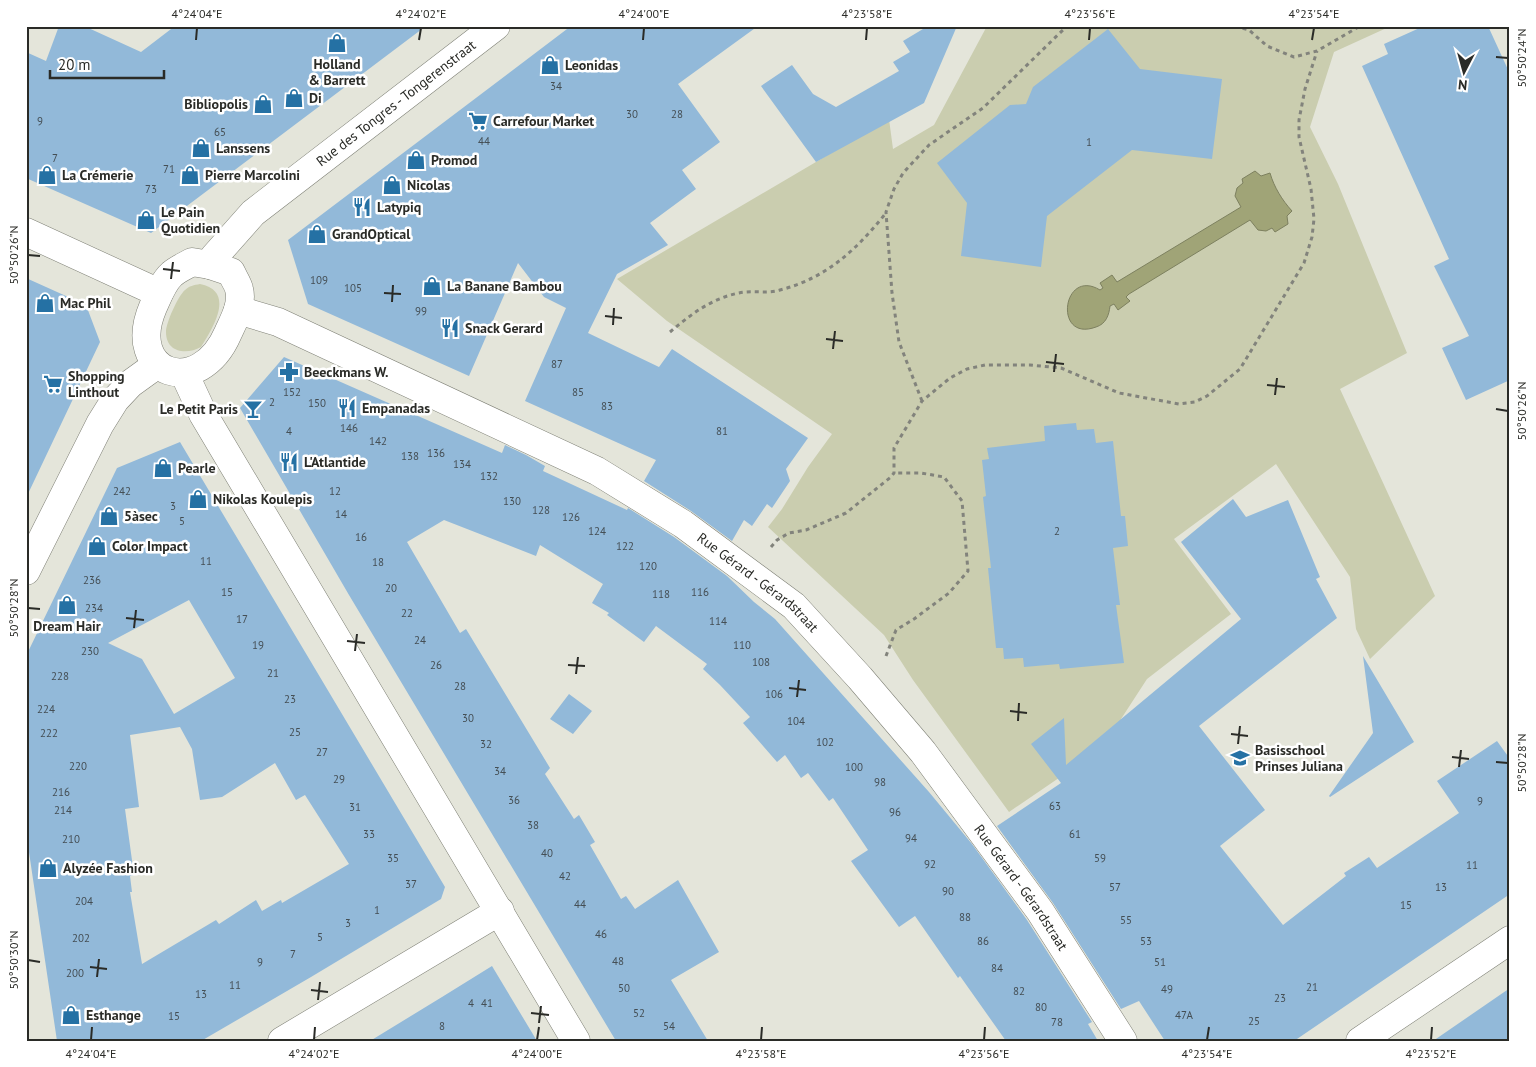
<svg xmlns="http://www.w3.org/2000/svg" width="1536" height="1067" font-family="'PT Sans',sans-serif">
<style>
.green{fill:#cacdaf}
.water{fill:#a0a477;stroke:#7d805f}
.building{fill:#92b9d9;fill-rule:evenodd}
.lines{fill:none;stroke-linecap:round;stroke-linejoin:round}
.street-casing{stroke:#7f8076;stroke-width:29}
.secondary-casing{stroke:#7f8076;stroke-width:29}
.path{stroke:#82837c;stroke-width:3;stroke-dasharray:4 4;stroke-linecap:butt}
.street{stroke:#fff;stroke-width:28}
.secondary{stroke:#fff;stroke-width:28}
.ticks{fill:none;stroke:#2a2b27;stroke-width:2}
.labels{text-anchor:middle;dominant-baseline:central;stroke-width:5;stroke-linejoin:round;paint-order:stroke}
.number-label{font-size:11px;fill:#444e54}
.poi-label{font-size:14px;font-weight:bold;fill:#2a2b27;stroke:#fff;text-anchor:start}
.street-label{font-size:14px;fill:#2a2b27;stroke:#fff}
.neatline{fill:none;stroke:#2a2b27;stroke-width:2}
.ticks-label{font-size:12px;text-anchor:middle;fill:#2a2b27}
</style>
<rect width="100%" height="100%" fill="#e4e5da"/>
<path class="green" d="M987,26H1391L1334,52L1310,127L1338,184L1407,353L1340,389L1435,596L1370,659L1356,629L1350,577L1276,464L1174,539L1231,614L1147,679L1121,719L1125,738L1094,754L1009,812L913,680L884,635L768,527L782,509L808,467L832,434L667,321L617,279L889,119L893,149L934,125Z
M200,284C236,291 213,328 201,347C187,355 166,353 166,332C166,323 178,296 185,290C189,286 194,285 200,284Z"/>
<path class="water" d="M1255,171L1261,176L1270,173C1274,187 1282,200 1292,211L1287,216L1288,224L1275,232L1272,228L1266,231L1258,230L1250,220L1129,294L1126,297L1130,301L1118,310L1114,304L1110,306C1109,315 1106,324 1096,327C1053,343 1062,267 1100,290L1103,288L1100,283L1112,275L1117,282L1241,207L1235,196L1237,188L1243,183L1242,179Z"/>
<path class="building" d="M59,26H84L141,52L175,26H426L151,233L26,178V52L46,61Z
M571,26H758L678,84L720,142L682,170L696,189L650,223L668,245L617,274L588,333L659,367L672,349L808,438L786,469L790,481L772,508L767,504L752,526L744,520L732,541L691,511L644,481L656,460L525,401L566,308L544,297L518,263L469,376L308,304L288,240Z
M928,26H957L924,103L816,162L761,86L792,65L813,94L836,107L899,71L893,62L910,52L903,41Z
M1424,26H1488L1510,74V380L1466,400L1442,348L1469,336L1434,266L1449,259L1362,66L1388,54L1384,44Z
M1108,29L1140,69L1222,79L1212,159L1132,150L1047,216L1041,267L961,256L967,203L937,163L1010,105L1026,104L1033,87Z
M26,278L86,305L100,342L26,498Z
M284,357L502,453L505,445L526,455L545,466L543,471L627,510L628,508L674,537L727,576L754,602L775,619L929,792L972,844L1027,920L1092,1022L1088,1024L1098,1041H1006L960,976L958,978L915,916L899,927L851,861L868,850L833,798L829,801L808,773L801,778L785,755L777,762L743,723L750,717L720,685L703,669L707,664L656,626L644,642L607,615L609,613L592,603L603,584L540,545L536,556L444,520L407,542L460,633L466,629L550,768L545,774L574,819L579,815L595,842L590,845L621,899L626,896L635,909L678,880L719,952L671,980L708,1041H616L349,595L240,408Z
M1076,423L1077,430L1094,429L1096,443L1113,441L1121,516H1125L1128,546L1113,548L1120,605H1116L1124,663L1060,669L1059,664L1024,667L1023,658L1004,659L1003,648H996L988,568H991L983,497L986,496L982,460L989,459L987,448L1045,441L1044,426Z
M180,442L445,887L441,899L311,977L201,1041H57L26,832V656L117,468ZM189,600L235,678L174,714L142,659L108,643ZM180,727L192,749L200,800L222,797L275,763L296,800L305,795L349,864L282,903L281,900L262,911L256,900L219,924L216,920L142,964L130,892H132L130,876L134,875L125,809L139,807L130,735Z
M1233,499L1246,517L1288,500L1320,577L1316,579L1337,618L1199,726L1265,810L1220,846L1283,925L1346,876L1344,873L1369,857L1377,868L1459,813L1437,781L1497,741L1510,759V894L1294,1041H1165L1139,1001L1121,1009L1053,903L997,826L1061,783L1031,744L1064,718L1066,765L1241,619L1181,542Z
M1363,656L1414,742L1330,797L1329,796L1373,733Z
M569,694L592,711L573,734L550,719Z
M492,966L537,1041H370L442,997Z
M1510,988V1041H1433Z"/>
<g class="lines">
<g class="street-casing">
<g id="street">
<path d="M26,232L159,293"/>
<path id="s1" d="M238,310L278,322L597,471L683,524L794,606L860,678L923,752L1040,911L1123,1041"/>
<path d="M184,373L203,414L576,1041"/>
<path d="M282,1041L500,911"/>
<path d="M1360,1041L1510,940"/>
</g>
</g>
<g class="secondary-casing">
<g id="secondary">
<path d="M192,262L210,265L231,272C233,277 238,284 239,289C243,304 234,320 228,333C199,400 124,375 153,307C158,296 163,282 172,274C178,269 185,266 192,262Z"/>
<path id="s2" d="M210,265L214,257L253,213L496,26"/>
<path d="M26,571L100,424L115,400L130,384L148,371L156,363"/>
</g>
</g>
<path class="path" d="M1235,26L1249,30L1267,46L1294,57L1317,51L1360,26
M670,332C690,315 712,298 739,293C752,290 767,294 780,290C827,278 857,249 886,213
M922,401L899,342L892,293L886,212L894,189L903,173L929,145L983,108L1067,26
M771,547L777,540L789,533L806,530L846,513L891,477L894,473V448L922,401L950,378L967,369L985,365H1030L1061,368L1119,393L1179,404L1195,402L1207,396L1240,369L1304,263L1312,237L1314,219L1311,189L1299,137V120L1305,89L1317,51
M886,656L896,630L914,619L949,593L968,571L962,501L944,477L921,473H894"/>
<use href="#street" class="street"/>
<use href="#secondary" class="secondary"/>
</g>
<path class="ticks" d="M196,40L197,28M419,40L421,28M643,40L644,28M866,40L867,28M1089,40L1090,28M1312,40L1314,28M1496,57L1508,58M28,255L40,256M163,269L180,271M171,279L173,262M384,293L401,294M392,302L393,285M605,316L622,318M613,325L614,308M826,339L843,341M833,349L835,331M1046,362L1064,364M1054,372L1056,354M1267,385L1285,387M1275,395L1277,378M1496,409L1508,411M28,608L40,609M126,618L144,620M134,628L136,610M347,641L365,643M355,651L357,634M568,665L585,666M576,674L578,657M789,688L806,690M797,697L799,680M1010,711L1027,713M1018,721L1019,703M1231,734L1248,736M1238,744L1240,726M1452,757L1469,759M1496,762L1508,763M1459,767L1461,750M28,960L40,962M90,967L107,969M97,977L99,959M311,990L328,992M318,1000L320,982M531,1013L549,1015M539,1023L541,1006M91,1040L92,1027M314,1040L315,1027M537,1040L539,1027M761,1040L762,1027M984,1040L985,1027M1207,1040L1209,1027M1431,1040L1432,1027"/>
<defs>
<g id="shop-bare" transform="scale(1.5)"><path d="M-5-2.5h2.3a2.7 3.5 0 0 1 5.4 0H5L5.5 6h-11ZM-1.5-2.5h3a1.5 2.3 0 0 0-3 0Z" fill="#2571a4" stroke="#fff" stroke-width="2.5" paint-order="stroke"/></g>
<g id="supermarket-bare" transform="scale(1.5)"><path d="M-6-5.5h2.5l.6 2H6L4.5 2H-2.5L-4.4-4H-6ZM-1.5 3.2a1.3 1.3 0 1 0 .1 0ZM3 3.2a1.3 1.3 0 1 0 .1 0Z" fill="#2571a4" stroke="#fff" stroke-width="2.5" paint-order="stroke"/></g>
<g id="restaurant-bare" transform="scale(1.5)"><path d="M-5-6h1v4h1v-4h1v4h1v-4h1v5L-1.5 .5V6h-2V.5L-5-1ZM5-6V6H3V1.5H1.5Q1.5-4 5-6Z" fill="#2571a4" stroke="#fff" stroke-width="2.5" paint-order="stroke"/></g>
<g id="pharmacy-bare" transform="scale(1.5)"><path d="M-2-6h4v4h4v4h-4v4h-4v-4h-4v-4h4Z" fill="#2571a4" stroke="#fff" stroke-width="2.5" paint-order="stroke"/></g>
<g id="bar-bare" transform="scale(1.5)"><path d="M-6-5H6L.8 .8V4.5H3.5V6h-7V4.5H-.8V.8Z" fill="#2571a4" stroke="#fff" stroke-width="2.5" paint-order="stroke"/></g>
<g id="school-bare" transform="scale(1.5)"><path d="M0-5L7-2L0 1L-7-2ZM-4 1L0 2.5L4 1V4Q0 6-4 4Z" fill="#2571a4" stroke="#fff" stroke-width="2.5" paint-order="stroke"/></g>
</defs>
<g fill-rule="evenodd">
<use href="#shop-bare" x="337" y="43"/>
<use href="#shop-bare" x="550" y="65"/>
<use href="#shop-bare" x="294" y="98"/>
<use href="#shop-bare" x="263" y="104"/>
<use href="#supermarket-bare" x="478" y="121"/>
<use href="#shop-bare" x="201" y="148"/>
<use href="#shop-bare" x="416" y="160"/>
<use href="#shop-bare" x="47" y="175"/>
<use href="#shop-bare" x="190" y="175"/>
<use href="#shop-bare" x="392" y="185"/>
<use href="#restaurant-bare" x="362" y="207"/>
<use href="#shop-bare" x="146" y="220"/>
<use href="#shop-bare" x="317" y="234"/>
<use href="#shop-bare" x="432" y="286"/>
<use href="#shop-bare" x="45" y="303"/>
<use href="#restaurant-bare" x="450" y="328"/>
<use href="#pharmacy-bare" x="289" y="372"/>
<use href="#supermarket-bare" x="53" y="384"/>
<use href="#restaurant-bare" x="347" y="408"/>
<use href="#bar-bare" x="253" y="409"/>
<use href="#restaurant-bare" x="289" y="462"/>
<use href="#shop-bare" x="163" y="468"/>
<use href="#shop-bare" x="198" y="499"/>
<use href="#shop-bare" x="109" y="516"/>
<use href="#shop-bare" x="97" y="546"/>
<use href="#shop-bare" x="67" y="605"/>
<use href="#school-bare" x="1240" y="758"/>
<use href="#shop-bare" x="48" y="868"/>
<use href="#shop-bare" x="71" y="1015"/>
</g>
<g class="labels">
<g class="number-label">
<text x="556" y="86">34</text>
<text x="632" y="114">30</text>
<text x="677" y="114">28</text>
<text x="40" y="121">9</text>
<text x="220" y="132">65</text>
<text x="484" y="141">44</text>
<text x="1089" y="142">1</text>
<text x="55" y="158">7</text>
<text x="169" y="169">71</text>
<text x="151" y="189">73</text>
<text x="319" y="280">109</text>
<text x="353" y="288">105</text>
<text x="421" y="311">99</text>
<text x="557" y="364">87</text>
<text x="292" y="392">152</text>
<text x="578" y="392">85</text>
<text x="272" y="402">2</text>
<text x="317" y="403">150</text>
<text x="607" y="406">83</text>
<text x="349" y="428">146</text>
<text x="289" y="431">4</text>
<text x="722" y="431">81</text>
<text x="378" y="441">142</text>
<text x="436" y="453">136</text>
<text x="410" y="456">138</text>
<text x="462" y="464">134</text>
<text x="489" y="476">132</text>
<text x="122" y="491">242</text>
<text x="335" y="491">12</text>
<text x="512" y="501">130</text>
<text x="173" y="506">3</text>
<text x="541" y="510">128</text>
<text x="341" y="514">14</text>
<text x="571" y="517">126</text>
<text x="182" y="521">5</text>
<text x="597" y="531">124</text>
<text x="1057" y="531">2</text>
<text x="361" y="537">16</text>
<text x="625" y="546">122</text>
<text x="206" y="561">11</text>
<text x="378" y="562">18</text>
<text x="648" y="566">120</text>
<text x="92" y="580">236</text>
<text x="391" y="588">20</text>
<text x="227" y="592">15</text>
<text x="700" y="592">116</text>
<text x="661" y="594">118</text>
<text x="94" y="608">234</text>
<text x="407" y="613">22</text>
<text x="242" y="619">17</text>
<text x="718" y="621">114</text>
<text x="420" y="640">24</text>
<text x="258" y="645">19</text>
<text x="742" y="645">110</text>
<text x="90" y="651">230</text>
<text x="761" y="662">108</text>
<text x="436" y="665">26</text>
<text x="273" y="673">21</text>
<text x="60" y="676">228</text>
<text x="460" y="686">28</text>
<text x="774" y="694">106</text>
<text x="290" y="699">23</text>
<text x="46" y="709">224</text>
<text x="468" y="718">30</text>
<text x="796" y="721">104</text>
<text x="295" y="732">25</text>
<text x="49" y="733">222</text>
<text x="825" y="742">102</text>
<text x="486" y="744">32</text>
<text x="322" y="752">27</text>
<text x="78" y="766">220</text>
<text x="854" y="767">100</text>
<text x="500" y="771">34</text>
<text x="339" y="779">29</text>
<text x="880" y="782">98</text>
<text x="61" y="792">216</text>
<text x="514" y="800">36</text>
<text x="1480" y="801">9</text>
<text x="1055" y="806">63</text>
<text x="355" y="807">31</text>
<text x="63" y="810">214</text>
<text x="895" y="812">96</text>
<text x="533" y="825">38</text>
<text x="369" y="834">33</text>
<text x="1075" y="834">61</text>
<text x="911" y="838">94</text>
<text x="71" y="839">210</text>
<text x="547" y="853">40</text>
<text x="393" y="858">35</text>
<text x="1100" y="858">59</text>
<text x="930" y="864">92</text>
<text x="1472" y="865">11</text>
<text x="565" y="876">42</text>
<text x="411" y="884">37</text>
<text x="1115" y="887">57</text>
<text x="1441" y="887">13</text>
<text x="948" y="891">90</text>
<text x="84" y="901">204</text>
<text x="580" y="904">44</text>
<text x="1406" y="905">15</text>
<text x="377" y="910">1</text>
<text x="965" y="917">88</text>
<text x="1126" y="920">55</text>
<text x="348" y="923">3</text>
<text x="601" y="934">46</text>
<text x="320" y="937">5</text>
<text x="81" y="938">202</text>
<text x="983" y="941">86</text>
<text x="1146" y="941">53</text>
<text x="293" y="954">7</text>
<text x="618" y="961">48</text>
<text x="260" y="962">9</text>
<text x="1160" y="962">51</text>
<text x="997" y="968">84</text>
<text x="75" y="973">200</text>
<text x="235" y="985">11</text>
<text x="1312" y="987">21</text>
<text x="624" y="988">50</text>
<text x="1167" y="989">49</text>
<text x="1019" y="991">82</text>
<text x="201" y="994">13</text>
<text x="1280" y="998">23</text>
<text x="471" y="1003">4</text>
<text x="487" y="1003">41</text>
<text x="1041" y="1007">80</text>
<text x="639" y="1013">52</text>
<text x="1184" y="1015">47A</text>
<text x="174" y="1016">15</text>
<text x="1254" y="1021">25</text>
<text x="1057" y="1022">78</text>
<text x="442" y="1026">8</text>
<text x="669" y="1026">54</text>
</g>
<g class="poi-label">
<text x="337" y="64" text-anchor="middle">Holland<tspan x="337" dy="16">&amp; Barrett</tspan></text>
<text x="565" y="65">Leonidas</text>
<text x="309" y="98">Di</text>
<text x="248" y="104" text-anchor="end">Bibliopolis</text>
<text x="493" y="121">Carrefour Market</text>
<text x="216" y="148">Lanssens</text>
<text x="431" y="160">Promod</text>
<text x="62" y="175">La Crémerie</text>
<text x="205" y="175">Pierre Marcolini</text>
<text x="407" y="185">Nicolas</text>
<text x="377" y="207">Latypiq</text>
<text x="161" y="212">Le Pain<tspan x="161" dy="16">Quotidien</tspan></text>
<text x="332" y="234">GrandOptical</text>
<text x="447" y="286">La Banane Bambou</text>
<text x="60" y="303">Mac Phil</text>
<text x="465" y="328">Snack Gerard</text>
<text x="304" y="372">Beeckmans W.</text>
<text x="68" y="376">Shopping<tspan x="68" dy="16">Linthout</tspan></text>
<text x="362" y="408">Empanadas</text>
<text x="238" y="409" text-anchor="end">Le Petit Paris</text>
<text x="304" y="462">L'Atlantide</text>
<text x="178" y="468">Pearle</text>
<text x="213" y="499">Nikolas Koulepis</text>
<text x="124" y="516">5àsec</text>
<text x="112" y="546">Color Impact</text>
<text x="67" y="626" text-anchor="middle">Dream Hair</text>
<text x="1255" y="750">Basisschool<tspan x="1255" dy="16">Prinses Juliana</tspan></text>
<text x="63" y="868">Alyzée Fashion</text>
<text x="86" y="1015">Esthange</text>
</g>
<g class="street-label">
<text stroke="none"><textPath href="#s2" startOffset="248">Rue des Tongres - Tongerenstraat</textPath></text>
<text stroke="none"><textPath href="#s1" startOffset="590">Rue Gérard - Gérardstraat</textPath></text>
<text stroke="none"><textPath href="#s1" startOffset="995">Rue Gérard - Gérardstraat</textPath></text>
</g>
</g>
<rect width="1536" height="1067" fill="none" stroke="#ffffff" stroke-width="55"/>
<g transform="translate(1464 72) rotate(186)" stroke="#ffffff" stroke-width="4" paint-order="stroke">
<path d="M0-4L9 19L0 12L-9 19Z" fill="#2a2b27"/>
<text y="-8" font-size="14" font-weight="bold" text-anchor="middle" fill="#2a2b27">N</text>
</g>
<path d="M50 70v8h114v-8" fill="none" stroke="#2a2b27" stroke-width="2.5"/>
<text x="58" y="70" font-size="15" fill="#2a2b27" stroke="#ffffff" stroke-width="4" paint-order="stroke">20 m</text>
<rect x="28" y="28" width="1480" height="1012" class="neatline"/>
<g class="ticks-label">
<text x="197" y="18">4°24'04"E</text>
<text x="421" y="18">4°24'02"E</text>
<text x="644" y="18">4°24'00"E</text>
<text x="867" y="18">4°23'58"E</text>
<text x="1090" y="18">4°23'56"E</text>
<text x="1314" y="18">4°23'54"E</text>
<text transform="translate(1522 58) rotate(-90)" y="4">50°50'24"N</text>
<text transform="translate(14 255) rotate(-90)" y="4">50°50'26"N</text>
<text transform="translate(1522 411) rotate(-90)" y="4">50°50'26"N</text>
<text transform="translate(14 608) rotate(-90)" y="4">50°50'28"N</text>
<text transform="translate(1522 763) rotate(-90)" y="4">50°50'28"N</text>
<text transform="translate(14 960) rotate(-90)" y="4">50°50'30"N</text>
<text x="91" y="1058">4°24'04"E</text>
<text x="314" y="1058">4°24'02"E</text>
<text x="537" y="1058">4°24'00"E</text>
<text x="761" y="1058">4°23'58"E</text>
<text x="984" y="1058">4°23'56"E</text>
<text x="1207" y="1058">4°23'54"E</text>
<text x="1431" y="1058">4°23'52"E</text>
</g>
</svg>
